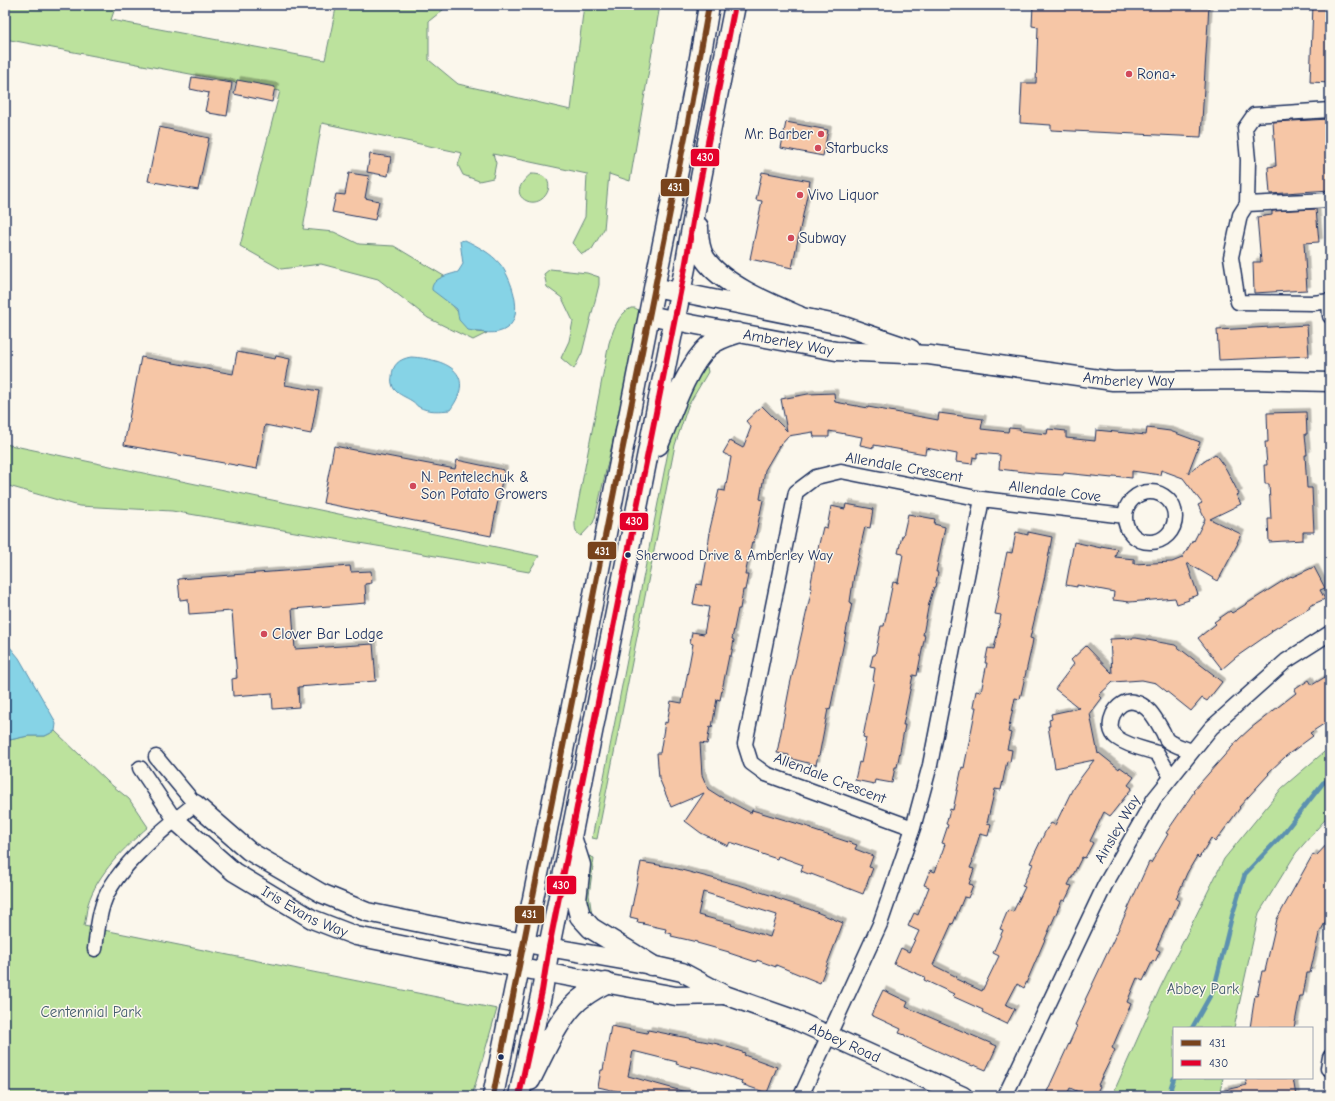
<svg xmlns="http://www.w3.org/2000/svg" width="1335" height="1101" font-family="'Comic Neue',sans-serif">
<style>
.green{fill:#bce29d;stroke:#6c887e}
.water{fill:#86d3e6;stroke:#5b91b0}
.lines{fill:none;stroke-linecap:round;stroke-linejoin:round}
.stream{stroke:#5b91b0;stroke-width:4.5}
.building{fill:#f6c6a6;stroke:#1b2f5e;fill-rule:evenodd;filter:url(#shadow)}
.minor-casing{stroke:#1b2f5e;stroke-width:17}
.tertiary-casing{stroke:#1b2f5e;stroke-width:21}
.secondary-casing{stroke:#1b2f5e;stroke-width:23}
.minor{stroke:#fbf7ec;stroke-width:14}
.tertiary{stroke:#fbf7ec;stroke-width:18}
.secondary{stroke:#fbf7ec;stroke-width:20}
.bus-1-casing{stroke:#fbf7ec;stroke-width:9}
.bus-2-casing{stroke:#fbf7ec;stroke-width:9}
.bus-1{stroke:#78431c;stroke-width:6}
.bus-2{stroke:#e4002b;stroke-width:6}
.poi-dot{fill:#d1495b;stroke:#fbf7ec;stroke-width:1.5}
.bus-dot{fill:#1b2f5e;stroke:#fbf7ec;stroke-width:1.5}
.labels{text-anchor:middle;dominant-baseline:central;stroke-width:3;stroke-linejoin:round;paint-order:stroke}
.bus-label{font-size:14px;fill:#1b2f5e;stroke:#fbf7ec;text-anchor:start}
.poi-label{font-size:15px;fill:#1b2f5e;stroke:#fbf7ec;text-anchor:start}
.street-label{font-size:15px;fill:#1b2f5e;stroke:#fbf7ec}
.park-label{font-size:15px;fill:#435c6e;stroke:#fbf7ec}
.line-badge{stroke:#fbf7ec;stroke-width:1.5}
.badge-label{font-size:11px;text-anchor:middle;font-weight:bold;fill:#fff}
</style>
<defs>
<filter id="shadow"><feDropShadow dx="3.5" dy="-3.5" stdDeviation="0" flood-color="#0004"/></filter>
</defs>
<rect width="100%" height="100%" fill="#fbf7ec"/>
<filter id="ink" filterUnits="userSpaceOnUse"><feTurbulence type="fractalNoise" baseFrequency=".025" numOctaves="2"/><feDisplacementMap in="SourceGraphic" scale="8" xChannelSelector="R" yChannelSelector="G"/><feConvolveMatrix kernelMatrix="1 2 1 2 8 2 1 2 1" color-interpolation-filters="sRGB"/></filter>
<g filter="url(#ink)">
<path class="green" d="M5,5H116L111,20L325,60L336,8L340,5H449L429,21V60L458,84L571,110L584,5H660L630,181L609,174L604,229L592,249L582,254L572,243L585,217L587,174L493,154L496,163L493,178L479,181L463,175L458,165L462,153L322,123L303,229L334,232L359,244L394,246L444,276L435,282C448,300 460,316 476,332L487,333L473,340L428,318L378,279L321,264L281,269L240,246L280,91L5,39Z
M531,174C562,173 547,209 527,201C512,194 522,181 531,174Z
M550,269L587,273L599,277V285L582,353L574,369L561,358L569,341L573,321L562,298L547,287L544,274Z
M631,308H635L640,311L641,319L595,518L593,523L581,536C574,532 575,526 575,519L609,343C613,331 618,314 631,308Z
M705,367H707L708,372L688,406L675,445L597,839L592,838L668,452C675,422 687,393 705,367Z
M5,444L539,556L529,572L172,511L79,506L5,485Z
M55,731L108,782L129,799L148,827C125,847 97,874 88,904C86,911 86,919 84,926L497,1009L472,1096H5V741L28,736H45Z
M1330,747V814L1296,853L1259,913L1234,1028H1174V1078H1223L1219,1096H1112L1160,988L1224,859L1282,788Z
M589,856L594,858L589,895L592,915C578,904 587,872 589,856Z"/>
<path class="water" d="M465,240C477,246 491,253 500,264C511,277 525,316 507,328C497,336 480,332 468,330L459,320L457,309L432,290C431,278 449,275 458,272L463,264L460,241Z
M411,357C445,359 478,372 450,410C440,411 428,412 419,407C416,406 415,402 412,401C406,397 399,395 394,389C392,385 391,381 392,377C392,365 399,359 411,357Z
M5,641L19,658L54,719L56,724L55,731L45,736H28L5,741Z"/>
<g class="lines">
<path class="stream" d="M1192,1028L1214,989L1232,916L1245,874L1282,835L1323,783L1330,779
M1171,1096V1087L1174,1078"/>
</g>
<path class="building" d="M1033,5H1209L1201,137L1051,130V125L1020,123L1022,83H1036L1038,27L1032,26Z
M1313,5H1330V83L1310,82Z
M192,77L232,83L227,116L209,113V112L205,111L209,93L190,89Z
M237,80L275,87L272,102L234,94Z
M1330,119V190L1270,194L1268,167L1276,166L1273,122Z
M786,122L828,130L823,156L781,148Z
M159,127L209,138L198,190L148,181Z
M370,154L391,157L388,176L367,172Z
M762,172L810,181L792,268L750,259L762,201L756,200Z
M349,173L369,176L365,198L379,201L375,220L332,212L336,194L345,195Z
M1316,209L1319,242L1304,243L1307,290L1254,293L1253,262H1261L1257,217L1272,215V211Z
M1307,325L1309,356L1219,360L1217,330Z
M237,352L275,359L276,356L290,359L285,385L319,391L311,434L265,425L257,469L124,445L141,357L233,374Z
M834,393L835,402L868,408V407L938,420L939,413L983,419L981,429L1008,432L1009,428L1020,429V431L1047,434L1048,429L1066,431V438L1095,441L1096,430L1146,435L1147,428L1170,431L1200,442L1188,473L1215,454L1226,469L1239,494L1236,495L1241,504L1210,519L1241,534L1237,543H1238L1218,581L1187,563L1198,595L1188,598L1189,600L1177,604L1175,598L1130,602L1113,600L1114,592L1077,585V587L1066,585L1074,542L1101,548V546L1117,549L1115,557L1134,559V564L1172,562L1182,558L1193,540L1194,541L1205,519L1198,505L1202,503L1183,478L1161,470L1160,475L1132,471V478L1113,476L1112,478L1064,473L1063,475L1033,473L999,469L1000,455L977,453V458L973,457L972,464L956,462L957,454L926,448L925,454L874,445V448L860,445L862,437L829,431V437H814L813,432L788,436L779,446L765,470L760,499L763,500L754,542H752L745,575H748L745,590H743L740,609H738L732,639L734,640L731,656H729L720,700L717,699L712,727L710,726L707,744L700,743L702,775L708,789L719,796L751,813L752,810L812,828V830L857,845L855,849L873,856L869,867L873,868L863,894L811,874V875L801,871L803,865L778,856L777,859L759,853L760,852L730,842L728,846L701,833L685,821L704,793L671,807L659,778L657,753H660L665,722L667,723L671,701L682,703L693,644L690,643L692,632L704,634L709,607L693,604L697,584L702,585L707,558H706L710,533H709L719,490L725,491L731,457L723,453L730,441L743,448L751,427L746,421L762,406L787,431L781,399L808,394Z
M1306,412L1307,434H1305L1307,455H1305L1307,488H1312L1314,532H1303V540L1269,542L1268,519H1271L1269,484H1265L1264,465H1267L1265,442H1268L1267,413Z
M334,446L455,469L457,460L504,470L491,536L323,503Z
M846,504L873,509L870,528L865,527L854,575L850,602L852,603L837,676L830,710L828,709L819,756L818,755L816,765L788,758L789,755L777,753L790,685L812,588H810L815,561L823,527L827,528L831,506L845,509Z
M908,514L935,519L934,524L945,527L936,572H938L935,587H934L929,603L923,635H925L917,676L913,675L903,725H905L897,767H895L892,783L875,780L874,784L855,780L859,762L861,763L866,738L863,737L874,680H873L875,668L870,667L873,655H875L881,626H884L893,582L898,583L903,554L898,553L902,536H903Z
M1016,532L1028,535V532L1052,537L1044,580L1030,638L1033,639L1032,645L1020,699L1015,698L1008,732L1011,733L1007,749L1012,750L1010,762L1007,761L1001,790L995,789L987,823L991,824L988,836L980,834L972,860L973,861L970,868L974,869L969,884L973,885L968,898L964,897L953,924L952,923L933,965L957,977L956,979L982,991L999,956L993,953L1003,930L1000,929L1008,910L1013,912L1025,887L1022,886L1033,864L1030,863L1047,828H1048L1051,823L1055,825L1073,788L1094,760L1055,768L1048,726H1050L1049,720L1052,719L1051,714L1079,708L1055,689L1074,664L1071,660L1086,646L1112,673L1110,639L1136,638L1175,645L1214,675H1213L1222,682L1207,701L1202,698L1191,711L1156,683L1142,680L1113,682L1099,695L1102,698L1090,714L1098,754L1099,753L1119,769L1120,767L1134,777L1128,785L1132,788L1110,816L1104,812L1090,841L1093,843L1085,858L1082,857L1068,885L1072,886L1065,901L1062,900L1024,988L1017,984L1006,1005L1015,1009L1007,1024L982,1012L983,1010L952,996L954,994L924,980L925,977L894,964L901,948L909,952L919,931L908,926L914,913L918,915L929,887L924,885L930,870L935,872L945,844L942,843L948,825L946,824L950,809L953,810L962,767L964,768L976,707H973L976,691L981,692L987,663H985L988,648L994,649L1001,615L995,614L999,595L998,594L1007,552L1012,553Z
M350,566L351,572L371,571L372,583L365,584L366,603L292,609L295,649L373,644L376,681L298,687L299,707L273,709L272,693L233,696L232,679L237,678L232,611L189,614L188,599L180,600L178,579Z
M1314,567L1325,588L1320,590L1325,599L1309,606L1310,608L1271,631L1272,632L1236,657L1222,669L1198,638L1216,624L1214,622L1230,611L1232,613L1291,576L1292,577Z
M1330,674V720L1310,733L1313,736L1286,756L1268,773L1269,774L1239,807L1240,808L1215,842L1211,838L1199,858L1197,856L1187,873L1176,899L1179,901L1171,919L1170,918L1156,949L1160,951L1155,962L1153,960L1143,981L1137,978L1127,1002L1131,1004L1112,1048L1115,1050L1098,1085L1100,1086L1095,1096H1087L1070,1088L1066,1096H1045L1077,1026L1075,1025L1086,1001L1085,1000L1120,926L1149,862L1151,863L1168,834L1166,833L1194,792L1193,791L1239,739L1251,728L1296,693L1294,690L1309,680L1312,685Z
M1330,841V913L1319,934L1310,973H1307L1303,996H1300L1294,1028H1250L1255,995L1257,996L1262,971H1265L1277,919L1313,854L1316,856Z
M641,862L670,867L742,886L776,897L775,898L809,909L843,923L820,983L776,965V967L757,960L756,962L729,953V952L697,943V942L671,936L672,934L665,932L666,929L643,924L644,923L637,922L638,919L630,917ZM703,892L777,915L770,937L731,925L732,924L698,915Z
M883,990L908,1002L906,1007L997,1046L986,1070L974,1065L973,1066L955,1059L905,1036V1035L899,1033L901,1029L871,1015Z
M611,1026L647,1033L648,1030L718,1044L745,1053L744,1055L777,1067L767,1093L741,1084L742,1081L704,1069L691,1066V1068L676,1064L677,1062L633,1051L628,1076L689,1093V1096H638L598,1087L601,1070H603Z
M1245,1078H1293L1296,1096H1221V1091L1247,1085Z"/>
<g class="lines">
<g class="minor-casing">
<path id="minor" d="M1330,200L1247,204L1240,215L1231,257L1238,302L1313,303L1330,301
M1247,204L1248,160L1245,128L1254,115L1330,110
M1329,301L1330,316
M1125 517a25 25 0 1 1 50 0a25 25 0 1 1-50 0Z
M140,768L175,820
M1171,777L1157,753C1144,749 1128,746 1117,738C1102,727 1116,698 1134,702C1149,705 1156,720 1163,732C1164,734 1165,738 1167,740C1171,744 1186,749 1192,751
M913,828L766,774L751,763L745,744L796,492L816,477L841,471L982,499L1125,516
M95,949C97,934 98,919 103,904C114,868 166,827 195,804L156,757
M1330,1057L1328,1068L1330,1069
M801,1096L880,924L913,828L930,765L982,499
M1005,1096L1105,885L1154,799L1211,728L1286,661L1330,633"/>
</g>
<g class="tertiary-casing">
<g id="tertiary">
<path d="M654,287L841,325L911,349"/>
<path id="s1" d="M649,315L691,324L836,351L929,355L1113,381L1248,380L1330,382"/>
<path id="s2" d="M195,804L249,851L321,893L367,912L479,935L651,965L682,972L725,995L793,1019L963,1096"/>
<path id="s3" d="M175,820L234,872L312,919L356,936L476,960L676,996L724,995"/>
</g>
</g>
<g class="secondary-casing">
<path id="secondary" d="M698,227C698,238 699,250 705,259C723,285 770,304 798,316
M658,445C670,417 686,366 709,346C717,339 727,336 737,333
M572,840L580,865L576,900L580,916L591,928L651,965
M530,1080C543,1055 554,1027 573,1006C582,996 594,989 606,983
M493,1096L571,711L649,315C668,212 693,109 709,5
M519,1096L542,991L549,947L685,268L698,193L735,5"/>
</g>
<use href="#minor" class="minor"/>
<use href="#tertiary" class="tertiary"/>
<use href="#secondary" class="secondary"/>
<g class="bus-1-casing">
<path id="bus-1" d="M493,1096L688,122L709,5"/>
</g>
<g class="bus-2-casing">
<path id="bus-2" d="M519,1096L542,991L549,947L685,268L698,193L735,5"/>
</g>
<use href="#bus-1" class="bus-1"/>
<use href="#bus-2" class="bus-2"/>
</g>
</g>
<g class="poi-dot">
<circle cx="1129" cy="74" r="4"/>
<circle cx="821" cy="134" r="4"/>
<circle cx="818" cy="148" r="4"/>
<circle cx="800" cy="195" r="4"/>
<circle cx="791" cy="238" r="4"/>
<circle cx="413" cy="486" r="4"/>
<circle cx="264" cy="634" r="4"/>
</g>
<g class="bus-dot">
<circle cx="628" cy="555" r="3.5"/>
<circle cx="501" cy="1057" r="3.5"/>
</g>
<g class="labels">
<g class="bus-label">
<text x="636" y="555">Sherwood Drive &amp; Amberley Way</text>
</g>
<g class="poi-label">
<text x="1137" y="74">Rona+</text>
<text x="813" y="134" text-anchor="end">Mr. Barber</text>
<text x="826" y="148">Starbucks</text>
<text x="808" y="195">Vivo Liquor</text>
<text x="799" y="238">Subway</text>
<text x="421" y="477">N. Pentelechuk &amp;<tspan x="421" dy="17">Son Potato Growers</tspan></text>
<text x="272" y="634">Clover Bar Lodge</text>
</g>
<g class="street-label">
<text stroke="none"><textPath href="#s1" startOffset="142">Amberley Way</textPath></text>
<text stroke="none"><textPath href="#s1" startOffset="485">Amberley Way</textPath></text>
<text transform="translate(904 467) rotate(10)">Allendale Crescent</text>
<text transform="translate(1055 491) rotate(7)">Allendale Cove</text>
<text transform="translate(830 778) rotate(21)">Allendale Crescent</text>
<text transform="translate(1117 829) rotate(-60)">Ainsley Way</text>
<text stroke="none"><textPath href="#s3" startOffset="160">Iris Evans Way</textPath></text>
<text stroke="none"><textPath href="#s2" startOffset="703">Abbey Road</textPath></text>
</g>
<g class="park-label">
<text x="1203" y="989">Abbey Park</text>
<text x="91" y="1012">Centennial Park</text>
</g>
</g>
<g class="line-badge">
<rect x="690" y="148" width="30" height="19" rx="4" fill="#e4002b"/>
<rect x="660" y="178" width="30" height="19" rx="4" fill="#78431c"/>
<rect x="619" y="512" width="30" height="19" rx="4" fill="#e4002b"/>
<rect x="587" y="541" width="30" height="19" rx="4" fill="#78431c"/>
<rect x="546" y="875" width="31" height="20" rx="4" fill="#e4002b"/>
<rect x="514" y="905" width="31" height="19" rx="4" fill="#78431c"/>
</g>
<g class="badge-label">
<text x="705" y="161">430</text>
<text x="675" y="191">431</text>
<text x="634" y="525">430</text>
<text x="602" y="555">431</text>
<text x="561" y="889">430</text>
<text x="529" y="918">431</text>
</g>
<rect width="1335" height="1101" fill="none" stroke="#fbf7ec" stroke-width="20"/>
<rect x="10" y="10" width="1315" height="1081" fill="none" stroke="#1b2f5e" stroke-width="1.5" filter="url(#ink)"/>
<rect x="1173" y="1027" width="140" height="52" fill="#fbf7ec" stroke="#a1a7b3"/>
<rect x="1181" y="1040" width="20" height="6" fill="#78431c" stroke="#a1a7b3"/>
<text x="1209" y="1047" font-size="12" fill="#1b2f5e">431</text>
<rect x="1181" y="1060" width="20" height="6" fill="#e4002b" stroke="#a1a7b3"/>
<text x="1209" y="1067" font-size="12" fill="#1b2f5e">430</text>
</svg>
